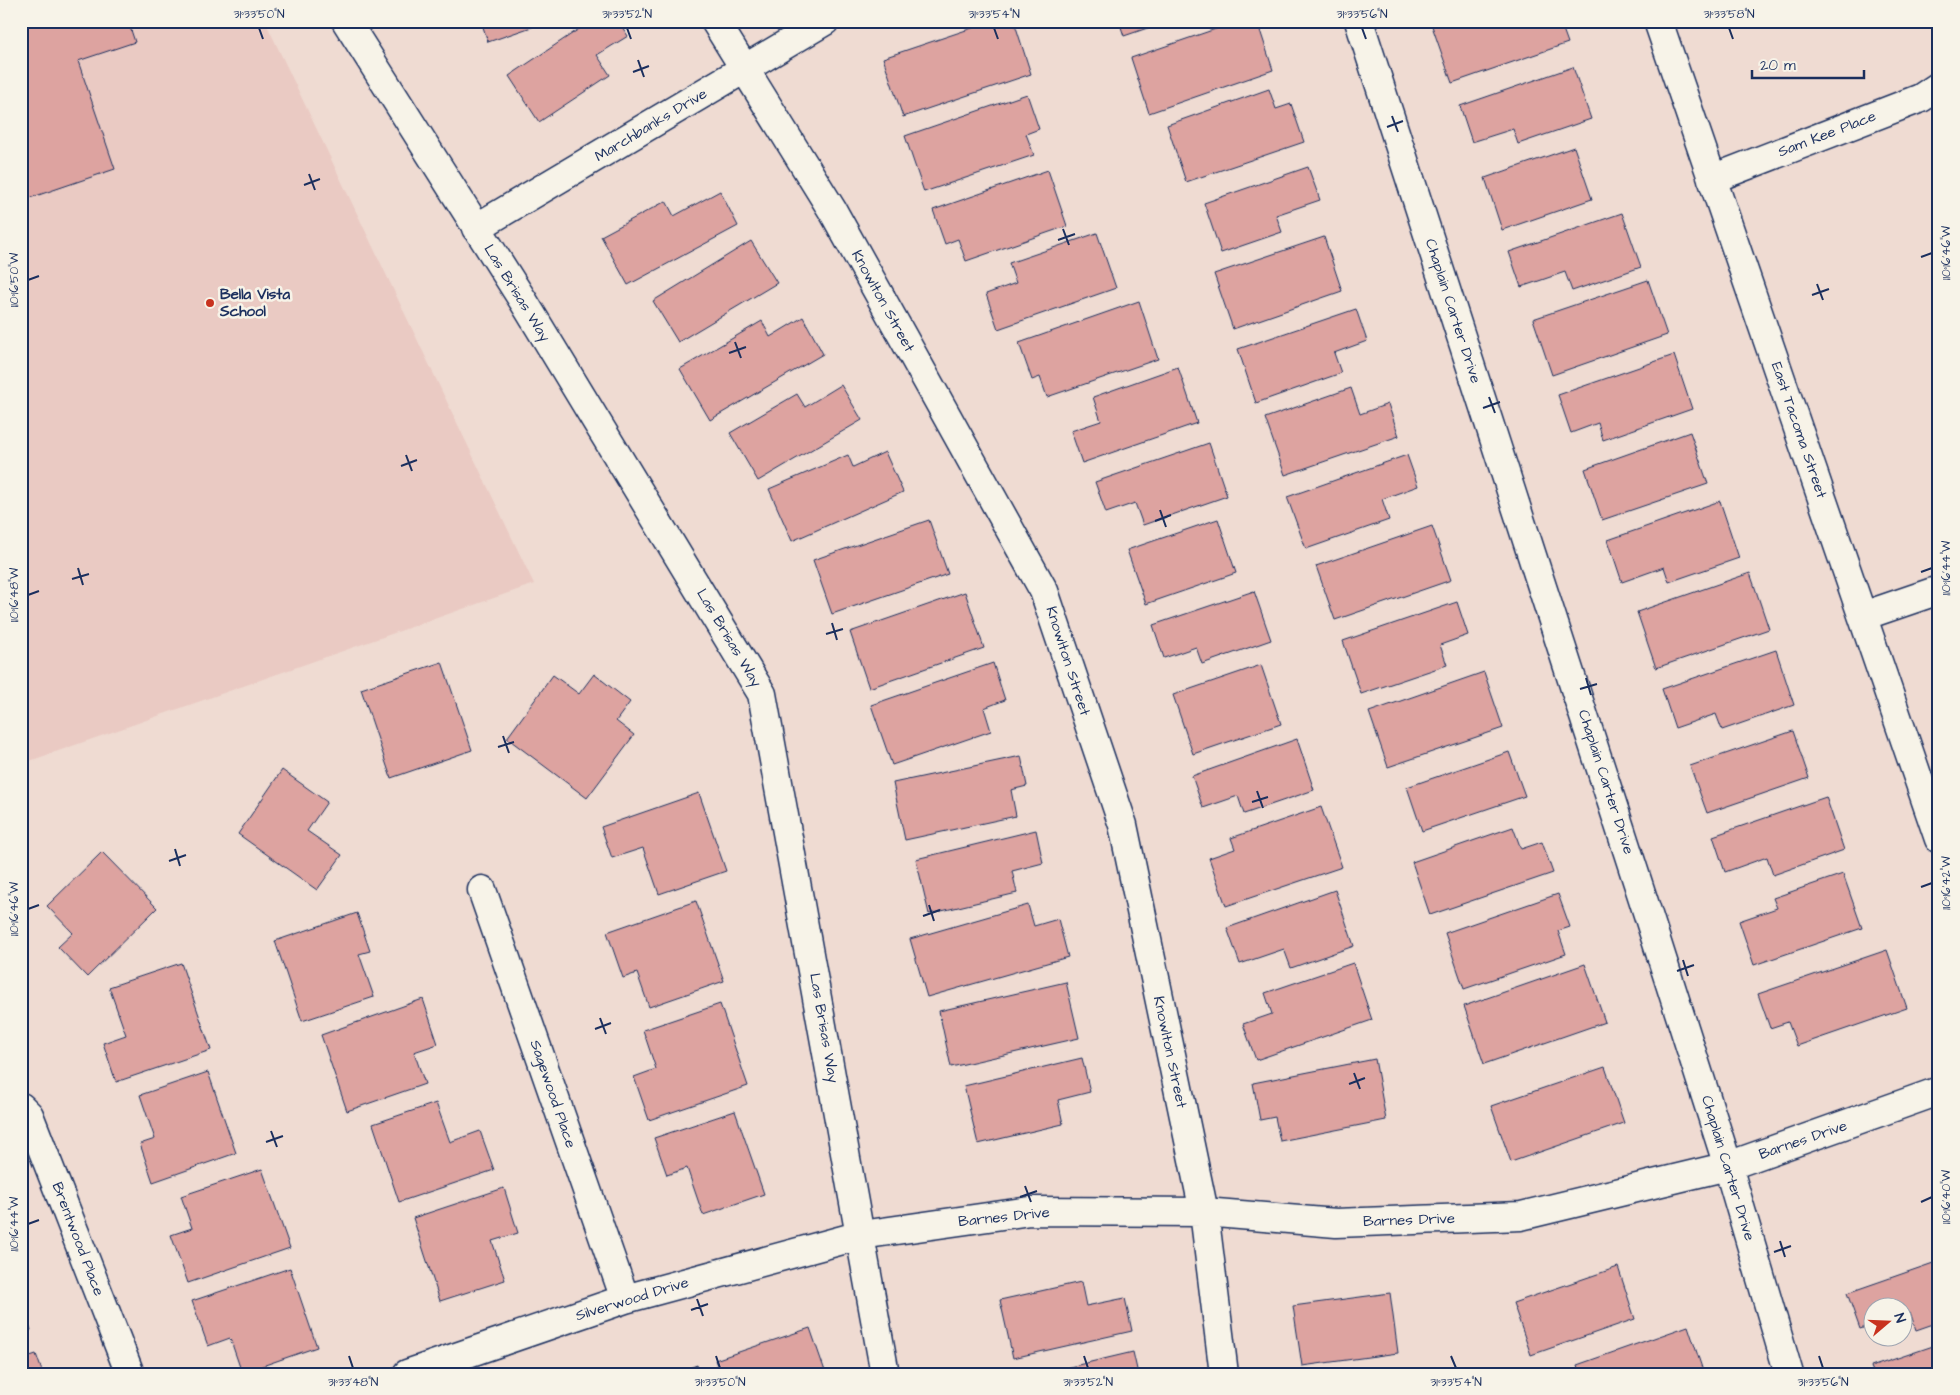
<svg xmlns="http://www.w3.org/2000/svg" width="1960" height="1395" font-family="'Architects Daughter',sans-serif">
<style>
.built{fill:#eacac3}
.building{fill:#dda3a0;stroke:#1b2f5e}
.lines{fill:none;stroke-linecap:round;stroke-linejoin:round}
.street-casing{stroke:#1b2f5e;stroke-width:31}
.street{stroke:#f7f3e8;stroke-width:28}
.ticks{fill:none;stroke:#1b2f5e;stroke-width:2}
.poi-dot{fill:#c8321e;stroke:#f7f3e8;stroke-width:2}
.labels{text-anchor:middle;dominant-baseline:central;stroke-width:5;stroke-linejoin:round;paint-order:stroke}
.street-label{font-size:15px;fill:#1b2f5e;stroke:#f7f3e8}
.poi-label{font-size:15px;font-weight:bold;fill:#1b2f5e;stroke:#f7f3e8;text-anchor:start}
.neatline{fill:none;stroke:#1b2f5e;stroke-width:2}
.ticks-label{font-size:12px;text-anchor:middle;fill:#1b2f5e}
</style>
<rect width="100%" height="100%" fill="#efdbd2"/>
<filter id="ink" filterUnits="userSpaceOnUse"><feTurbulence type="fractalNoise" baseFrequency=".02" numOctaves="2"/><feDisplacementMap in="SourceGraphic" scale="10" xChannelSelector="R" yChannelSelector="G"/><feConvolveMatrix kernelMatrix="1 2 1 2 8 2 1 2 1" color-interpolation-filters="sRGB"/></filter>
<g filter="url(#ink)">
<path class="built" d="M21,21H265L534,584L21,764Z"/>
<path class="building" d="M21,21H128L135,42L78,61L115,169L21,201Z
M481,21H549L488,42Z
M591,21H618L628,36L597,55L610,75L539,122L509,76Z
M993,21H1014L1031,74L903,117L883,58Z
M1119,21H1168L1124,36Z
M1239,21H1257L1273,70L1149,113L1131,58Z
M1446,21H1560L1568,43L1452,83L1432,26Z
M1573,67L1591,119L1518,144L1513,129L1472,142L1460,106Z
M1269,89L1276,109L1291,104L1304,142L1186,182L1167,125Z
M1027,94L1039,129L1026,134L1034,155L924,192L905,136Z
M1574,147L1592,199L1502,230L1485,178Z
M1308,167L1320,200L1276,215L1282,232L1221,253L1204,203Z
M1048,170L1067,226L966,261L958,239L945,244L933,210Z
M720,191L738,226L628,285L601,236L666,201L674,216Z
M1622,213L1641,267L1572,291L1565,272L1521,287L1509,252Z
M1097,233L1116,288L998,329L986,294L1016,283L1009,263Z
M1324,237L1342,291L1233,329L1214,274Z
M751,241L777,283L678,342L653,301Z
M1648,280L1667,335L1552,375L1533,319Z
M1139,301L1158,359L1047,397L1040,377L1032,380L1019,343Z
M1356,309L1367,341L1334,353L1341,373L1256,403L1238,349Z
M803,317L823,354L710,420L680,369L762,321L770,337Z
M1674,355L1692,409L1603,440L1598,423L1571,433L1558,395Z
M1178,367L1197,423L1082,463L1071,431L1101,421L1093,397Z
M841,385L862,420L758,481L730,433L797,394L805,407Z
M1351,388L1360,414L1388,404L1399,436L1285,475L1265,418Z
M1690,432L1708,484L1602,520L1585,469Z
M1209,443L1227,496L1143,525L1135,503L1106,513L1095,482Z
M885,452L903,492L792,541L769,489L848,455L853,467Z
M1407,455L1418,486L1382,499L1389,520L1306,549L1287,497Z
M1720,501L1739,558L1669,582L1664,567L1622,582L1608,540Z
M1218,519L1236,573L1146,604L1127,550Z
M929,520L948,574L832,614L813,560Z
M1432,526L1451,580L1335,620L1316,566Z
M1750,573L1769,629L1656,668L1637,612Z
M1254,591L1271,640L1202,664L1196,647L1164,658L1153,625Z
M965,592L984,648L869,688L850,632Z
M1457,602L1468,635L1440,645L1447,665L1361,694L1343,641Z
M1776,650L1794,705L1722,730L1716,714L1675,728L1662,689Z
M442,662L472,750L391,778L361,689Z
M993,663L1005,700L984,708L991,731L892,765L871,705Z
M1261,665L1281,724L1193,754L1173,695Z
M1484,672L1503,728L1388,767L1369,712Z
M594,674L630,702L616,721L634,735L587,798L507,738L553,675L579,694Z
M1793,731L1809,778L1707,813L1690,766Z
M1297,739L1314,790L1244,814L1238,796L1203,808L1192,776Z
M1509,752L1525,796L1422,831L1407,787Z
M1021,756L1027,786L1011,790L1016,816L905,840L893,783Z
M282,770L327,802L307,831L342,855L317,890L238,834Z
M699,793L726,871L659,894L643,848L612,858L601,827Z
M1826,797L1844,850L1773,875L1767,857L1725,872L1713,836Z
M1321,807L1342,867L1226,906L1209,858L1235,849L1231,838Z
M1513,827L1521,849L1542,842L1553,873L1430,915L1412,862Z
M1036,830L1043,863L1012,871L1017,893L929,914L916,859Z
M102,852L157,908L87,977L58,947L73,933L47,906Z
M1843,874L1862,928L1754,965L1739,921L1777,908L1773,898Z
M1335,890L1354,946L1291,968L1284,949L1240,964L1227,928Z
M1558,894L1570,927L1558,931L1566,954L1464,989L1445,933Z
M696,901L724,981L649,1007L637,973L623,978L607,932Z
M1028,905L1034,926L1058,919L1068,957L927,997L910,939Z
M357,913L370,951L359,954L374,997L302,1021L275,941Z
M1887,950L1907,1008L1797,1046L1788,1022L1770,1028L1758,994Z
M181,963L211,1050L116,1082L103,1043L126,1035L109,987Z
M1353,963L1372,1020L1256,1060L1243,1024L1272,1014L1265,993Z
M1585,964L1605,1022L1484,1064L1464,1006Z
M1066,982L1079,1038L951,1067L939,1011Z
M423,999L438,1044L414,1052L425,1084L347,1111L321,1035Z
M720,1004L748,1086L649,1120L634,1077L656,1069L643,1030Z
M1082,1058L1090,1092L1058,1100L1063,1124L978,1144L964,1086Z
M1375,1059L1386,1120L1280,1141L1275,1117L1260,1120L1253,1083Z
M1605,1067L1624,1123L1511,1162L1491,1106Z
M208,1072L236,1153L153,1182L140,1144L155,1139L140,1095Z
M436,1103L450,1142L480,1131L494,1170L399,1202L373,1124Z
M735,1111L764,1194L703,1215L687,1168L667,1175L654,1138Z
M262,1169L290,1248L188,1283L171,1235L192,1228L181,1196Z
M504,1188L518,1233L492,1241L505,1280L440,1301L413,1218Z
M1939,1261V1322L1916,1330L1910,1312L1902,1315V1308H1872V1325L1860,1329L1847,1293Z
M1618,1267L1635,1319L1531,1355L1513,1303Z
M290,1268L317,1347L242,1373L230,1338L208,1346L192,1301Z
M1081,1282L1086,1306L1125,1298L1132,1331L1013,1358L1000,1300Z
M1390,1293L1398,1353L1302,1366L1293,1306Z
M21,1302L31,1330L21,1334Z
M1688,1326L1704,1374H1580L1577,1365Z
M810,1328L826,1374H720L715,1360Z
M1939,1344V1374H1874L1871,1367Z
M1133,1352L1138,1374H1040Z
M36,1354L43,1374H21V1359Z
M697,1365L700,1374H673Z
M1424,1370L1425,1374H1400Z"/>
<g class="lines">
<g class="street-casing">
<path id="street" d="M346,21L524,302L762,694L885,1374
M715,21L834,213L1044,591L1123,825L1204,1212L1224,1374
M1359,21L1643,899L1728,1166L1789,1374
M1658,21L1939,839
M1712,179L1921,98L1939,86
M476,228L825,21
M1863,616L1939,590
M482,890L625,1299
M21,1107L29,1115L130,1374
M407,1374L625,1299L861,1235L1030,1211L1204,1212L1336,1223L1521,1216L1728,1166L1939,1091"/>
</g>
<use href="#street" class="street"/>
</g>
</g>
<path class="ticks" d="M259,28L263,39M627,28L631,39M994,28L998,39M1362,28L1366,39M1729,28L1733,39M638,60L644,77M633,72L649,66M1392,116L1398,132M1387,127L1403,121M309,174L315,190M304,185L320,179M1063,229L1069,245M1058,240L1075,234M1921,257L1932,253M28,280L39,276M1817,284L1823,300M1812,295L1829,289M735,342L741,358M729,353L746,347M1489,397L1495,413M1483,408L1500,402M406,455L412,471M401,466L417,460M1160,510L1166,527M1155,521L1171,515M78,568L83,585M1921,572L1932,568M72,579L89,574M28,595L39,591M832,623L837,640M826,634L843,629M1586,678L1591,695M1580,689L1597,684M503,736L509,753M498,747L514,742M1257,791L1263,808M1252,802L1268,797M175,849L180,866M169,861L186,855M1921,887L1932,883M929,905L934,921M28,909L39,905M923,916L940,910M1683,960L1688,976M1677,971L1694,965M600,1018L606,1034M595,1029L611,1023M1354,1073L1360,1089M1349,1084L1365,1078M271,1131L277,1147M266,1142L283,1136M1025,1186L1031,1202M1020,1197L1037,1191M1921,1202L1932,1197M28,1224L39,1220M1780,1241L1785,1257M1774,1252L1791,1246M697,1299L703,1316M691,1310L708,1304M349,1356L353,1368M716,1356L720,1368M1084,1356L1088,1368M1451,1356L1456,1368M1819,1356L1823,1368"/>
<circle class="poi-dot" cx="210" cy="303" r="5"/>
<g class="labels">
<g class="street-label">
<text transform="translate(651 125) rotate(-31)">Marchbanks Drive</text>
<text transform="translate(1827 134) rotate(-21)">Sam Kee Place</text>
<text transform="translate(517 293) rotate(58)">Las Brisas Way</text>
<text transform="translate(883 301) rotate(61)">Knowlton Street</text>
<text transform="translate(1453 311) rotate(72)">Chaplain Carter Drive</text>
<text transform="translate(1799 430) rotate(71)">East Tacoma Street</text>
<text transform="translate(729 638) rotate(59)">Las Brisas Way</text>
<text transform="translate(1068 661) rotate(72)">Knowlton Street</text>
<text transform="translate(1606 782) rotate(72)">Chaplain Carter Drive</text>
<text transform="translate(824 1028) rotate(80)">Las Brisas Way</text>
<text transform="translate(1170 1052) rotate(78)">Knowlton Street</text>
<text transform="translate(553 1094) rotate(71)">Sagewood Place</text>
<text transform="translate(1803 1140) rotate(-19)">Barnes Drive</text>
<text transform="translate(1728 1168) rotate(73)">Chaplain Carter Drive</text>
<text transform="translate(1004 1217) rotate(-6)">Barnes Drive</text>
<text transform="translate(1409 1220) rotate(-2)">Barnes Drive</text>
<text transform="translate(78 1239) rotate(69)">Brentwood Place</text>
<text transform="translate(632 1299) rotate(-17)">Silverwood Drive</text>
</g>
<g class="poi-label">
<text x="220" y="294">Bella Vista<tspan x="220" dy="17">School</tspan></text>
</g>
</g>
<rect width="1960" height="1395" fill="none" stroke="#f7f3e8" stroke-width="55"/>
<g transform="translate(1888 1322) rotate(71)"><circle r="24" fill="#f7f3e8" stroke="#9fa5b1"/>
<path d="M0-4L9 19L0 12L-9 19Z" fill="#c8321e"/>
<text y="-8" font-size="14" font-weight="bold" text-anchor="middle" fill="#1b2f5e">N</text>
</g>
<path d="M1752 70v8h112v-8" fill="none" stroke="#1b2f5e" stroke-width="2.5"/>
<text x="1760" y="70" font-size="15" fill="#1b2f5e" stroke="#f7f3e8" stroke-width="4" paint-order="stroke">20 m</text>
<rect x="28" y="28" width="1904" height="1340" class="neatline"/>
<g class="ticks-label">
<text x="259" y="18">31°33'50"N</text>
<text x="627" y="18">31°33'52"N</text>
<text x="994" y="18">31°33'54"N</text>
<text x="1362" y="18">31°33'56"N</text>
<text x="1729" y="18">31°33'58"N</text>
<text transform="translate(1946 253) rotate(-90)" y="4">110°16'46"W</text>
<text transform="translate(14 280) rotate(-90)" y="4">110°16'50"W</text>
<text transform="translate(1946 568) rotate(-90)" y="4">110°16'44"W</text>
<text transform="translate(14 595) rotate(-90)" y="4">110°16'48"W</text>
<text transform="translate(1946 883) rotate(-90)" y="4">110°16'42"W</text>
<text transform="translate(14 909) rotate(-90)" y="4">110°16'46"W</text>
<text transform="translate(1946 1197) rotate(-90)" y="4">110°16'40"W</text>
<text transform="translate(14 1224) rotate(-90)" y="4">110°16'44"W</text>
<text x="353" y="1386">31°33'48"N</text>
<text x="720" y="1386">31°33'50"N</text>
<text x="1088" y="1386">31°33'52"N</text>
<text x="1456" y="1386">31°33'54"N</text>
<text x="1823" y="1386">31°33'56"N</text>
</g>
</svg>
